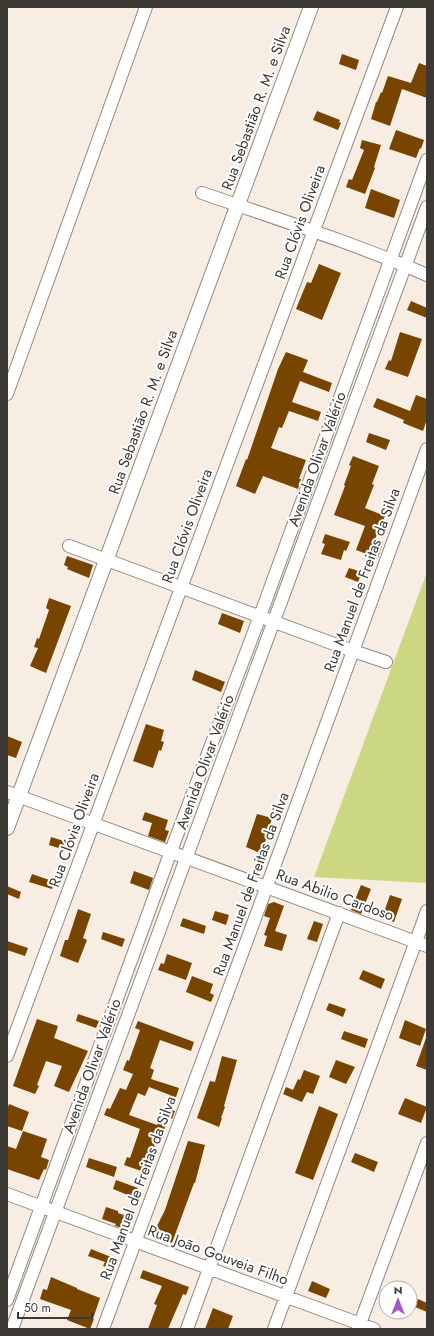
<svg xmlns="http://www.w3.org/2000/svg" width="434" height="1336" font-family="Jost,sans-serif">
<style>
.green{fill:#ccd782}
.building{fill:#784500;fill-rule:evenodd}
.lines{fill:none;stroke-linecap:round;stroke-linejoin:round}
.minor-casing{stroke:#938980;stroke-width:14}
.tertiary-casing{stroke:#938980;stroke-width:16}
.minor{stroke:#fff;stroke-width:12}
.tertiary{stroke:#fff;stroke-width:14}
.labels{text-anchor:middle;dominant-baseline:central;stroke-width:4;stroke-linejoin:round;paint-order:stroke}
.street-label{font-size:15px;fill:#3c3834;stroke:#fff}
</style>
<rect width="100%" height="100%" fill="#f8ede3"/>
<path class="green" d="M427,572V883L314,877Z"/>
<path class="building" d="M342,54L359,60L356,70L339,64Z
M419,63L427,66V98L402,89L390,126L371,119L376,102H377L381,92L382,93L388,76L411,83Z
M317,111L340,120L339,122L341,123L338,130L313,120Z
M396,130L424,140L421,149L420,148L416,158L389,149Z
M362,140L381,145L374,167L375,168L365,194L346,187L349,179L352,180L364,150L360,148Z
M371,189L400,200L394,218L365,208Z
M319,264L341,273L322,320L296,309L307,282L311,283Z
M411,301L427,308V318L407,310Z
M400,332L422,339L408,377L385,369L389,360L391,361Z
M286,352L308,360L303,372L332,383L329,392L300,381L292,402L321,412L318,421L289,411L282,428L279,427L271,448L306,460L299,479H301L298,489L263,476L255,494L236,486L246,459L247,460L278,369Z
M416,395L427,399V419L423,431L403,423L404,420L373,407L377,398L410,411Z
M369,433L390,440L386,450L366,442Z
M353,456L379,466L372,484L374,485L365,508L385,516L375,539L383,542L378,558L356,550L365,526L334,515L345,486L344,485L351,466L349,465Z
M325,534L350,542L346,551L344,550L341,560L321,554L325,544L322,543Z
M67,556L93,565L89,578L67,569L68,567L64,565Z
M349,568L362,572L358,582L345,577Z
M49,598L71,606L46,673L30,666L38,648L34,647L37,638L39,639L49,610L46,608Z
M222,613L244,621L240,633L218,624Z
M195,670L225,682L221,692L192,680Z
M146,724L164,730L161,741L164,742L161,751L159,750L153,768L133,761Z
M7,736L22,742L16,758L7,755Z
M145,812L168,820L165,830L169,831L165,842L148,836L152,823L142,820Z
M257,814L272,818L265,843L260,853L246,847Z
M51,837L67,842L65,850L49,845Z
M134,871L153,878L149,890L130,883Z
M32,874L55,882L52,889L29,882Z
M361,885L371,889L361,914L351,910Z
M7,886L21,892L19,899L7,894Z
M390,895L402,899L394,922L382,918Z
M274,902L284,906L275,931L287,935L282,951L264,946L267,936L264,935L270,918L264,916L268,904Z
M78,909L91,914L83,938L87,940L78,963L60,956L65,940H68Z
M215,911L229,915L226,925L212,920Z
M183,918L206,926L204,934L180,926Z
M314,921L323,924L317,942L307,939Z
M103,932L125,939L122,947L101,939Z
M7,941L28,948L25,956L7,950Z
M167,954L192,963L186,980L158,970L161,963L164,964Z
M363,970L385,979L381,989L359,979Z
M192,976L213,984L210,993L214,995L211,1002L186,992Z
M329,1003L346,1009L343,1017L326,1010Z
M78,1014L99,1021L96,1028L76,1021Z
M37,1019L58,1026L54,1038L88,1051L69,1092L54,1086L62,1066L46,1061L37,1085L39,1086L35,1094L13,1086Z
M405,1020L426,1029L420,1046L399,1038Z
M138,1021L194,1042L191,1051L160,1040L150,1068L154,1070L151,1079L179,1088L172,1110L175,1111L172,1119L169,1117L161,1137L158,1136L148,1164L150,1165L147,1173L124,1165L127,1157L130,1158L140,1129L104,1115L107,1108L110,1109L120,1088L126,1090L133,1074L123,1070L127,1060L129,1061L140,1030L135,1028ZM149,1087L170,1095L157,1125L129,1115L138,1093L145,1096Z
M344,1031L368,1039L365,1048L341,1039Z
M426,1038L427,1039V1070L416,1066Z
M222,1056L237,1060L224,1106L225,1107L221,1118H222L219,1127L197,1118L210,1081L215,1082Z
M336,1060L355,1067L346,1084L329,1077Z
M304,1070L320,1076L313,1094L307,1092L302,1102L283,1094L286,1087L293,1090L298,1079L300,1080Z
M405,1098L427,1107L421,1123L398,1114Z
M9,1104L29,1112L22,1131L7,1126V1110Z
M319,1106L338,1114L313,1180L295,1173Z
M23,1131L47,1139L41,1157L49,1160L46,1170L44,1169L39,1180L7,1169V1146L16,1149Z
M188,1141L205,1145L195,1183H194L172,1243L151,1235L155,1225L157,1226L165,1210Z
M355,1153L378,1162L374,1172L351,1162Z
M89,1158L117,1167L114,1177L86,1167Z
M116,1180L138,1188L135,1198L113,1189Z
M106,1207L118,1211V1213L127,1216L123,1228L115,1226L116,1224L102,1219Z
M91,1249L116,1259L113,1266L111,1265L110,1268L103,1266L105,1262L88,1256Z
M143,1270L189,1287L186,1295L183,1294L168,1329H148L157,1305L154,1304L162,1286L140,1278Z
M51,1277L77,1288V1289L100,1298L93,1319H94L90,1329L67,1320L71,1310L40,1299L43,1289L47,1290Z
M312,1281L330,1289L326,1298L308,1291Z
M418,1299L427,1303V1312L415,1307Z
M213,1308L233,1316L228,1329H205Z"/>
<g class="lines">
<g class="minor-casing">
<path id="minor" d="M202,193C277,219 354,243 427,275
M7,394L146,7
M69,546L353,651L386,662
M7,792L427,946
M7,1056L397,7
M7,1194L374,1329
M7,1300L171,851L260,616L427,160
M12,1329L427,207
M103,1329L267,886L427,449
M187,1329L339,913
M274,1329L427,911
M358,1329L427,1143"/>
</g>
<g class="tertiary-casing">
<path id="tertiary" d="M7,828L311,7"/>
</g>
<use href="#minor" class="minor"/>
<use href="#tertiary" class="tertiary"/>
</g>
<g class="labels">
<g class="street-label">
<text transform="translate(256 108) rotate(-70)">Rua Sebastião R. M. e Silva</text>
<text transform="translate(300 222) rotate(-70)">Rua Clóvis Oliveira</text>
<text transform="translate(143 412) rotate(-70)">Rua Sebastião R. M. e Silva</text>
<text transform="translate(317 459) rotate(-70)">Avenida Olivar Valério</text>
<text transform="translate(187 526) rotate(-70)">Rua Clóvis Oliveira</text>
<text transform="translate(362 580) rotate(-70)">Rua Manuel de Freitas da Silva</text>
<text transform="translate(205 762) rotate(-70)">Avenida Olivar Valério</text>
<text transform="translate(74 830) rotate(-70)">Rua Clóvis Oliveira</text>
<text transform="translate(251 884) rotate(-70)">Rua Manuel de Freitas da Silva</text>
<text transform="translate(335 895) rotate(20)">Rua Abilio Cardoso</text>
<text transform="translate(92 1066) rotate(-70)">Avenida Olivar Valério</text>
<text transform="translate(138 1188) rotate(-70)">Rua Manuel de Freitas da Silva</text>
<text transform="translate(218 1255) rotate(20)">Rua João Gouveia Filho</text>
</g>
</g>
<rect width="434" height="1336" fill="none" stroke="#3c3834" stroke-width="16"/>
<g transform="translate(398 1300)"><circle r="19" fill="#ffffff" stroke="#b1afae"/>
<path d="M0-3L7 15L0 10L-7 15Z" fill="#a356c8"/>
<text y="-6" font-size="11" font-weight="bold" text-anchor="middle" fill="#3c3834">N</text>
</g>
<path d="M18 1312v6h74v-6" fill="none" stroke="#3c3834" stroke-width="2"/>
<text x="24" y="1312" font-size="12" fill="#3c3834" stroke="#ffffff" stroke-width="3" paint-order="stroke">50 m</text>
</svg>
